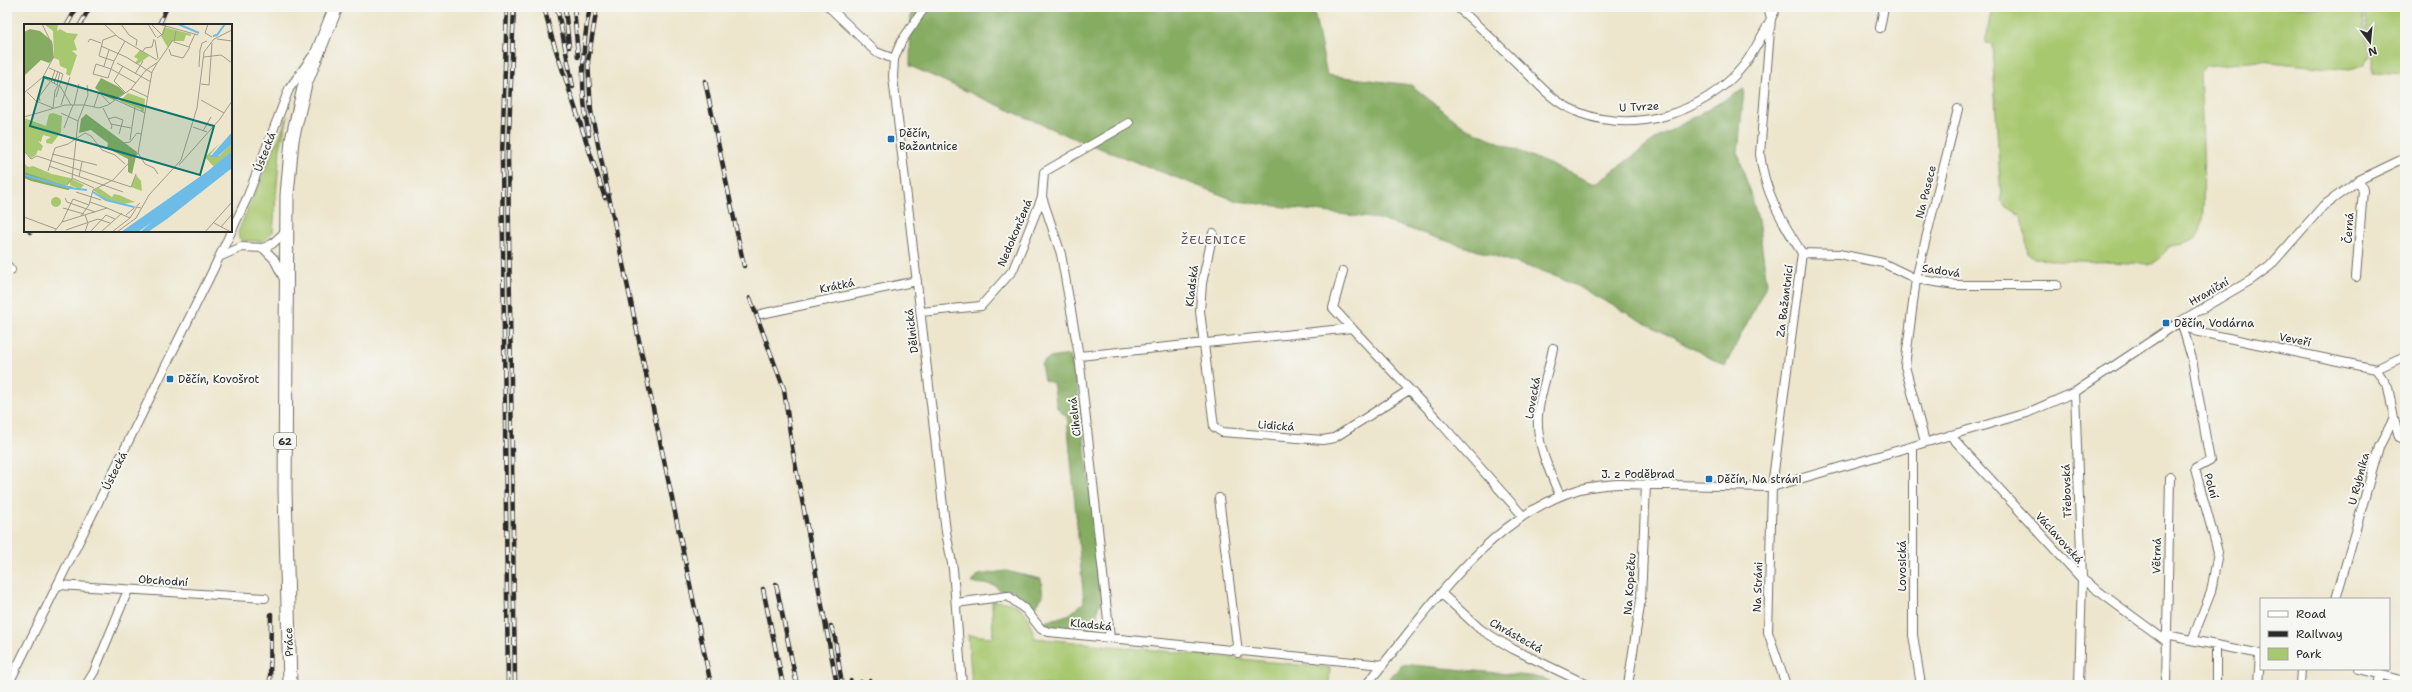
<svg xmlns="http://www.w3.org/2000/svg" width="2412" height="692" font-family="'Shantell Sans',sans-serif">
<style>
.green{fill:#a8c870;stroke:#6a7a4e}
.forest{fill:#86ac62;stroke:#586c46}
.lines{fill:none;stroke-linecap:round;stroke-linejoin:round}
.street-casing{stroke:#6f6c64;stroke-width:10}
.primary-casing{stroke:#6f6c64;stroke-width:15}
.street{stroke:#fff;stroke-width:8}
.primary{stroke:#fff;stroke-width:13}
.rail-casing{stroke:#2b2b2b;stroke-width:4.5}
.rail{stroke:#f6f6f2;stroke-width:3;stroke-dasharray:9;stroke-linecap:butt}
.poi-dot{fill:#1f6fb2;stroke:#f6f6f2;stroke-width:1.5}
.labels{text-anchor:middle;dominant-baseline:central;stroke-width:4;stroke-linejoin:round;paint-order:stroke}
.shield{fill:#f6f6f2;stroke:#686867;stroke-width:1}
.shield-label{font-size:10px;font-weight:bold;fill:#2b2b2b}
.street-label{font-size:11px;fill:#2b2b2b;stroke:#f6f6f2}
.poi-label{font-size:11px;fill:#2b2b2b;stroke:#f6f6f2;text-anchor:start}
.neighbourhood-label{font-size:12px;letter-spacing:1px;fill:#685059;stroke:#f6f6f2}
.inset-river{fill:none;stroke:#6dbce8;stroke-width:2}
.inset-road{fill:none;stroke:#9f9b8c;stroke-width:1}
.view{fill:#0f766e;fill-opacity:0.15;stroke:#0f766e;stroke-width:2}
.inset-edge{fill:none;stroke:#2b2b2b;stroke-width:2}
</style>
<rect width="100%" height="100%" fill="#f6f6f2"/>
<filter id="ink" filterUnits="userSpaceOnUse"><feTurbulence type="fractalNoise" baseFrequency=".025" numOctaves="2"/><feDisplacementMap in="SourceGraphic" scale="8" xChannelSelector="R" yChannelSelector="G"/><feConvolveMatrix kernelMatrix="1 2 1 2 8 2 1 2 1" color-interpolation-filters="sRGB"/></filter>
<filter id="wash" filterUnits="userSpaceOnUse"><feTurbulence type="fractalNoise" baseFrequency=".012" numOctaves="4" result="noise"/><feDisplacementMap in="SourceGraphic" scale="16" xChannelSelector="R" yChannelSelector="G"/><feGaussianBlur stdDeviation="0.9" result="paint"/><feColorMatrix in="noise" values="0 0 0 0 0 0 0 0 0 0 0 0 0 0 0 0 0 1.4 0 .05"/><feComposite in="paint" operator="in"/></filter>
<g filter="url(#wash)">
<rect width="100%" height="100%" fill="#ede6cd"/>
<path class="green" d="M1992,7H2361L2370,56L2363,66L2349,70L2260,61L2205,66L2200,73C2201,98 2208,218 2199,233C2192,245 2180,242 2169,246L2162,257L2152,264L2034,259L2028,254L2022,216L2006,207L2001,200L1992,44L1985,43Z
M2363,7H2405V75L2373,73V57Z
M288,116L280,149L273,232L264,241H243L239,238L238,232Z
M992,601C1025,603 1025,608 1035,638L1330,668L1329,685H972L968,635L993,637Z"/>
<path class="forest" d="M911,7H1281L1314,11L1327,75L1411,85L1464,127L1595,184L1659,137L1744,89L1738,153L1758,219L1767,284L1725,366L1560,277L1378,219L1237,201L1063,134L910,66Z
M1070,355L1077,384L1103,594L1101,604L1098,606L1096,633L1045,627V622L1070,614L1084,602L1067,417L1057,408L1053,383L1044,380L1041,364L1049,358Z
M1006,571L1041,579L1043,596L1033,610L1011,590L1001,592L994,585L972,583L978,575Z
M1402,664L1539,677L1555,685H1384Z"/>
</g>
<g filter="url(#ink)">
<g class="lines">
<g class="street-casing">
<path id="street" d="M829,7L876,52L894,59L893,77L946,532L953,569L962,685
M1457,7C1480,26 1501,48 1523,69C1537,83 1551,99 1569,108C1627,138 1705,114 1744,65C1757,48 1767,26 1777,7
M1768,7L1771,18L1760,154C1764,191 1782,222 1802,253L1772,487L1768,632L1786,685
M1880,28L1884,7
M894,59L901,42L925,7
M1042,197L1061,254L1079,356L1110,638
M1213,233L1202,283L1200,311L1214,427L1222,432L1323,440L1334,438L1409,390
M263,248L272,244L286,231
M1802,253L1839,254L1883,263L1916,279L1955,285H2057
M221,256L242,247L263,248L274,259L284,279
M7,265L11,270
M1343,271L1333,308L1438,420L1523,516
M2356,277L2363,190L2359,180
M921,312L981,306L1013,270L1042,197L1044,172L1129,123
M761,314L917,281
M2181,321L2192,359L2210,461L2195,469L2218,552L2211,592L2192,640
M2181,321L2195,331L2376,369L2405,356
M1553,348C1549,370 1540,394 1538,415C1536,444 1549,470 1560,496
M1079,356L1352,328
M2075,392L2082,579L2079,685
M2394,418L2399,437L2405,440
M1950,435L2082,579L2166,641
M1925,442L1905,366L1916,279L1958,109
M1913,446V635L1921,685
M1219,498L1238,653
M59,585L265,598
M1442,594L1480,629L1513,649L1588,685
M2336,599L2379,447L2394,418L2388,387L2376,369
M956,603L1008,596L1026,610L1041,629L1049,632L1383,665
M2166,635L2261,654
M2359,669L2405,681
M8,685L213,270L247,198L289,89L312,57
M86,685L94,672L128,590
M1366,685C1424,617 1487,517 1577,490C1590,486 1605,485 1619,484L1772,487L2027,413L2075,392L2181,321L2251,280L2270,266L2323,206L2359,180L2405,158
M1628,685L1641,599L1646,484
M2166,685L2170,477
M2216,685V645
M2258,685L2260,654
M2300,685L2301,669
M2378,685L2380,675"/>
</g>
<g class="primary-casing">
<path id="primary" d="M290,685L285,490L287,195L292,140L305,84L336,7"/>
</g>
<use href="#street" class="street"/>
<use href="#primary" class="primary"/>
<g class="rail-casing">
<path id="rail" d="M507,7L502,156L508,685
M514,7L508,156L515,685
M544,7L552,38L605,198
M557,7L573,87
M565,7L569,47
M574,7L578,57
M597,7L588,61L591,111L711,685
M67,25L77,7
M80,25L90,7
M159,25L167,7
M705,81L744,266
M589,135C580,91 581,51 590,7
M30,232L31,231
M750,298L784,389L792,447L837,685
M776,584L797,685
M763,589L783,685
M831,626L835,638L842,685
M851,681L852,685
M870,681L871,685
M861,682L862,685
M270,685L271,614"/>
</g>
<use href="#rail" class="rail"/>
</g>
</g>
<g class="poi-dot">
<rect x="887" y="135" width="8" height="8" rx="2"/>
<rect x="2162" y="319" width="8" height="8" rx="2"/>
<rect x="166" y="375" width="8" height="8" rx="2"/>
<rect x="1705" y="475" width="8" height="8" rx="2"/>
</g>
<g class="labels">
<rect class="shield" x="274" y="433" width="22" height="16" rx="3"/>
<g class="shield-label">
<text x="285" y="441">62</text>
</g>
<g class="street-label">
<text transform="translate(1639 107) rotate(-3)">U Tvrze</text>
<text transform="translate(265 152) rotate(-69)">Ústecká</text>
<text transform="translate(1926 192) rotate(-76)">Na Pasece</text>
<text transform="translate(2349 228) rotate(-86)">Černá</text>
<text transform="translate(1015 233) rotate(-67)">Nedokončená</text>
<text transform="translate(1941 271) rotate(8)">Sadová</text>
<text transform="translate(837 286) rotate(-12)">Krátká</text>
<text transform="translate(1192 286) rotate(-83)">Kladská</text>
<text transform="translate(2209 292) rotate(-30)">Hraniční</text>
<text transform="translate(1785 301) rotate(-83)">Za Bažantnicí</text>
<text transform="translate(912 331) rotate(-97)">Dělnická</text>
<text transform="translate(2295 340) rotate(11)">Veveří</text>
<text transform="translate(1533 398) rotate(-80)">Lovecká</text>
<text transform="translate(1075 417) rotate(-97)">Cihelná</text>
<text transform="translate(1276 426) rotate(4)">Lidická</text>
<text transform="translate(115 471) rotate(-64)">Ústecká</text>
<text x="1638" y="474">J. z Poděbrad</text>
<text transform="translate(2359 479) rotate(-75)">U Rybníka</text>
<text transform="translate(2211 486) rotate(74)">Polní</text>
<text transform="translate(2067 491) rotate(-92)">Třebovská</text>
<text transform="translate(2059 538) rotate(48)">Václavovská</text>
<text transform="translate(2157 556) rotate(-89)">Větrná</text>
<text transform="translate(1902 566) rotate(-90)">Lovosická</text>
<text transform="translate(163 581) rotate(4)">Obchodní</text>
<text transform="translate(1630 584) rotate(-86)">Na Kopečku</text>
<text transform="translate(1758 587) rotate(-88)">Na Stráni</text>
<text transform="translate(1091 625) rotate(6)">Kladská</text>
<text transform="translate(1516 636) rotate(29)">Chrástecká</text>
<text transform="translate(289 642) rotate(-92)">Práce</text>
</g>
<g class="poi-label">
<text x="899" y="133">Děčín,<tspan x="899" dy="13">Bažantnice</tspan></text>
<text x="2174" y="323">Děčín, Vodárna</text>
<text x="178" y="379">Děčín, Kovošrot</text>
<text x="1717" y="479">Děčín, Na stráni</text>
</g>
<g class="neighbourhood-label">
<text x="1214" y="240">ŽELENICE</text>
</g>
</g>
<g transform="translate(24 24)">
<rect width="208" height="208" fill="#ede6cd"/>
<path d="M20,0H34L33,7L36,5L43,9L54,10L50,17L53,26L48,27L53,31L46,52L42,50L43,45L36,42L35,36L30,34L29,7ZM140,3L167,10V12L162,11L160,17H148L144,24L137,12ZM116,26L125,32L114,40L111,39L114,35L110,33ZM104,69L121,75L120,87L118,88L116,85L96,77ZM29,89L38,92L37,108L28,120L22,119V116L27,113L19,111L17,118L14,117L19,122L17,127L14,126L12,131L7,134L0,127V94L22,102L25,90ZM195,120L186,131L195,132L208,120V127L190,143L181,133ZM0,139L4,143L9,142L28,150L46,154L60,161L56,165L46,161V158L41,162L9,152L0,148ZM112,151L117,157L118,167L107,163ZM75,164L88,173L90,170L95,171L111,178L99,180L81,175L69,166ZM27 178a5 5 0 1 1 10 0a5 5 0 1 1-10 0Z" fill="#a8c870"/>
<path d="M6,5L16,7L28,17L30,34L25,39L17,36L0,52V8ZM77,54L95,63L101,69L90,76L81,72L71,64ZM62,90L113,128L108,150L104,148V135L83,124L84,119L67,106L55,109L57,95ZM0,148L39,161L50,163L44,166L7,157L0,154Z" fill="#86ac62"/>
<path d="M208,108V120L193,133H186ZM208,127V144L143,195L124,208H116L128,198L114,208H97L184,147Z" fill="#6dbce8"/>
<path class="inset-river" d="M154,0L175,9M189,12L193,11L201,0M0,151L46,164L63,166M69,168L82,176L110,183M105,208L208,135"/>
<path class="inset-road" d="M80,0L94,13L133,36M97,0L105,11L113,16L112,22M124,0L132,13M134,0L174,11M184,0L181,9L188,13M128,1L138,11M152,7L150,18L165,23L171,10M133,14L139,10L142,0M193,15L208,17M131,16L134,35M101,17L90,37L87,45L84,54L69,50L72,40L87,45L112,59M64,18L66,15L77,19M77,22L102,33L128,49M145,25L147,31L159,34L166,23M119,27L121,24L128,23L130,15M180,33L197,31L208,39M90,37L75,32L79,16L92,11M93,39L127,58M133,39L128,48L114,129L121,140L130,144L134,150M80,42L85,26M99,42L90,57L102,69M175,43L176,26L178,19L183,17M25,44L39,50L32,73M111,50L119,37M19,53L35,62M27,58L31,46M30,59L34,47M177,60L185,61L188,19M33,61L36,48M36,62L47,81M107,65L124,73M3,68L12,77L29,84L31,67L34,61M0,69L19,53L28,36V20L18,0M92,76L121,89M177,76L200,89M16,77L15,73L26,58M37,81L46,53M50,81L55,60M70,83L75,68L86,80M79,84L88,102L87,105M37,89L54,97M0,93L41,81H61L75,84L84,81L107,65L122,46L134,38L149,16M84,95L91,93L99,96L95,110M87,100L107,104M169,103L183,108M40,104L49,81M179,107L187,93M106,116L111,83M99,119L106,118L113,109L117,110M0,127L7,135L13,132L107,163L112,150M28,130L73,141M155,141L196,95L208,77M25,142L99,168M24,147L31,124L44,120L61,109L67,112L78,126L91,131L101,140M55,153L58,138M48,154L70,164M43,161L48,155L54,97L64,71L63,61M52,168L77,176M41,174L43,178L71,188M66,178L83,184M39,184L60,190M61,191L64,199L61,208M102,191L116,179M57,192L65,181L69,166L89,156L114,129M0,193L32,205M38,198L49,175L65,181M190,199L207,208M197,203L208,190M42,206L74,195L86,199M30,208L38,198L83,184L106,194M66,208L82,191L91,195M77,208L98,189M88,208L106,194L113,183L117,184M93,208L112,194L125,171L157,136L173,84L180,28L190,15L208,6M181,208L208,178"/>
<path class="view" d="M20,53L190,102L176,151L6,102Z"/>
<rect width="208" height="208" class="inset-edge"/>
</g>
<rect width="2412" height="692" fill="none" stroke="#f6f6f2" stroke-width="24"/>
<rect x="2260" y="598" width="130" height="72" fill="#f6f6f2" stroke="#a5a5a2"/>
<rect x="2268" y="611" width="20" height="6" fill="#ffffff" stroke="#a5a5a2"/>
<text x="2296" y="618" font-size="12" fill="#2b2b2b">Road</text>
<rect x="2268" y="631" width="20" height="6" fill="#2b2b2b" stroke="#a5a5a2"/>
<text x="2296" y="638" font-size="12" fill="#2b2b2b">Railway</text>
<rect x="2268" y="648" width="20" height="12" fill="#a8c870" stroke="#a5a5a2"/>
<text x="2296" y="658" font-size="12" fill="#2b2b2b">Park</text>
<g transform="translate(2370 42) rotate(164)" stroke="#f6f6f2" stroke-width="3" paint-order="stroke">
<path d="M0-3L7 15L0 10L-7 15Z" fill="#2b2b2b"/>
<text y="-6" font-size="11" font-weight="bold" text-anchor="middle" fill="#2b2b2b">N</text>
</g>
</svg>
